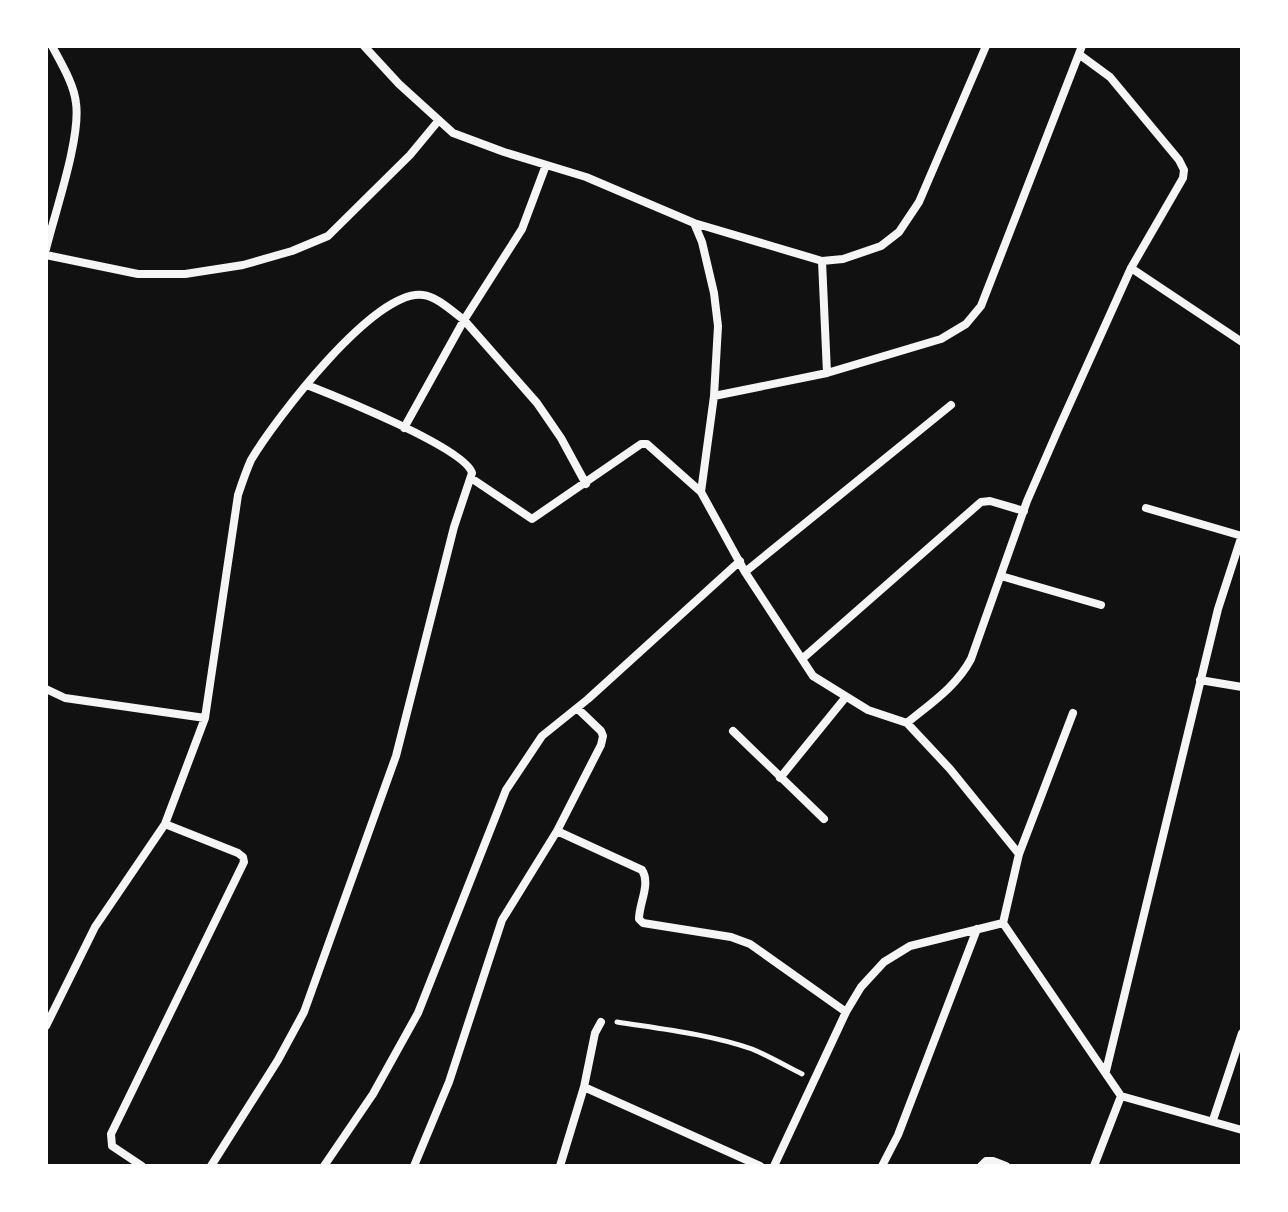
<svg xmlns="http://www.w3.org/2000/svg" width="1288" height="1212" font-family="'DejaVu Sans',sans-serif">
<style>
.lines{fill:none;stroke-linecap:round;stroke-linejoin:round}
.path{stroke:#f5f5f5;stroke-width:5}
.minor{stroke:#f5f5f5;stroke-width:8}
</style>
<rect width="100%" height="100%" fill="#111"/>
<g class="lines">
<path class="path" d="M617,1022C662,1029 708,1034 752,1049C769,1056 786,1066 802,1074"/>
<path class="minor" d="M364,46L399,84L453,133L504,152L586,177L694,223L702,242L714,293L718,326L714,396L701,492L745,572L813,676L868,710L907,723L950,769L1019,854
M694,223L822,261L843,259L881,246L899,232L919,202L986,46
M46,249C55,212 81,138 76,103C74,84 61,63 52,46
M46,255L138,274H185L243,265L292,251L328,236L410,155L439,120
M822,261L827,373
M1131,268L1242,342
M714,396L827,373L941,339L966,324L981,306L1082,46
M404,428L464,320L537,403L561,438L586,484
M471,478L532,519L641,444H647L701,492
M1146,508L1242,536
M745,572L951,405
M1001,576L1101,605
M802,659L981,502L990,501L1024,511
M1200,680L1242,687
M46,689L65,698L205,718
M907,723C931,703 956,687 971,659L1027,501L1057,432L1131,268L1183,178L1184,170L1179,160L1110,77L1080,55
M733,731L824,819
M780,778L845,698
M557,831L642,870C651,884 639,903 639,919L643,923L731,937L750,944L846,1012
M1003,923L1121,1096L1242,1130
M46,1026L95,927L165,824L205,718L238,495C242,483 246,471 251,460C274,421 375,288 423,295C436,296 453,312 464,320L522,229L546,165
M1106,1071L1218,609L1242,535
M584,1087L760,1166
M1213,1120L1242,1033
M142,1166L112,1146L111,1134L244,862L243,857L238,853L165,824
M211,1166L278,1060L304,1012L396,756L454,527L472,473C465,448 335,396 307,385
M324,1166L373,1094L418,1013L506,790L542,736L588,699L740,561
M414,1166L449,1082L502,920L557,831L601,745L603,736L601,731L577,708
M560,1166L584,1087L595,1033L601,1022
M774,1166L846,1012L861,987L884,962L910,946L1003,923L1019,854L1073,713
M882,1166L898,1135L977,929
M981,1166L986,1161H993L1006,1166
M1094,1166L1121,1096"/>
</g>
<rect width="1288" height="1212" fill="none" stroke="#ffffff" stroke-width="96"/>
</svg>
